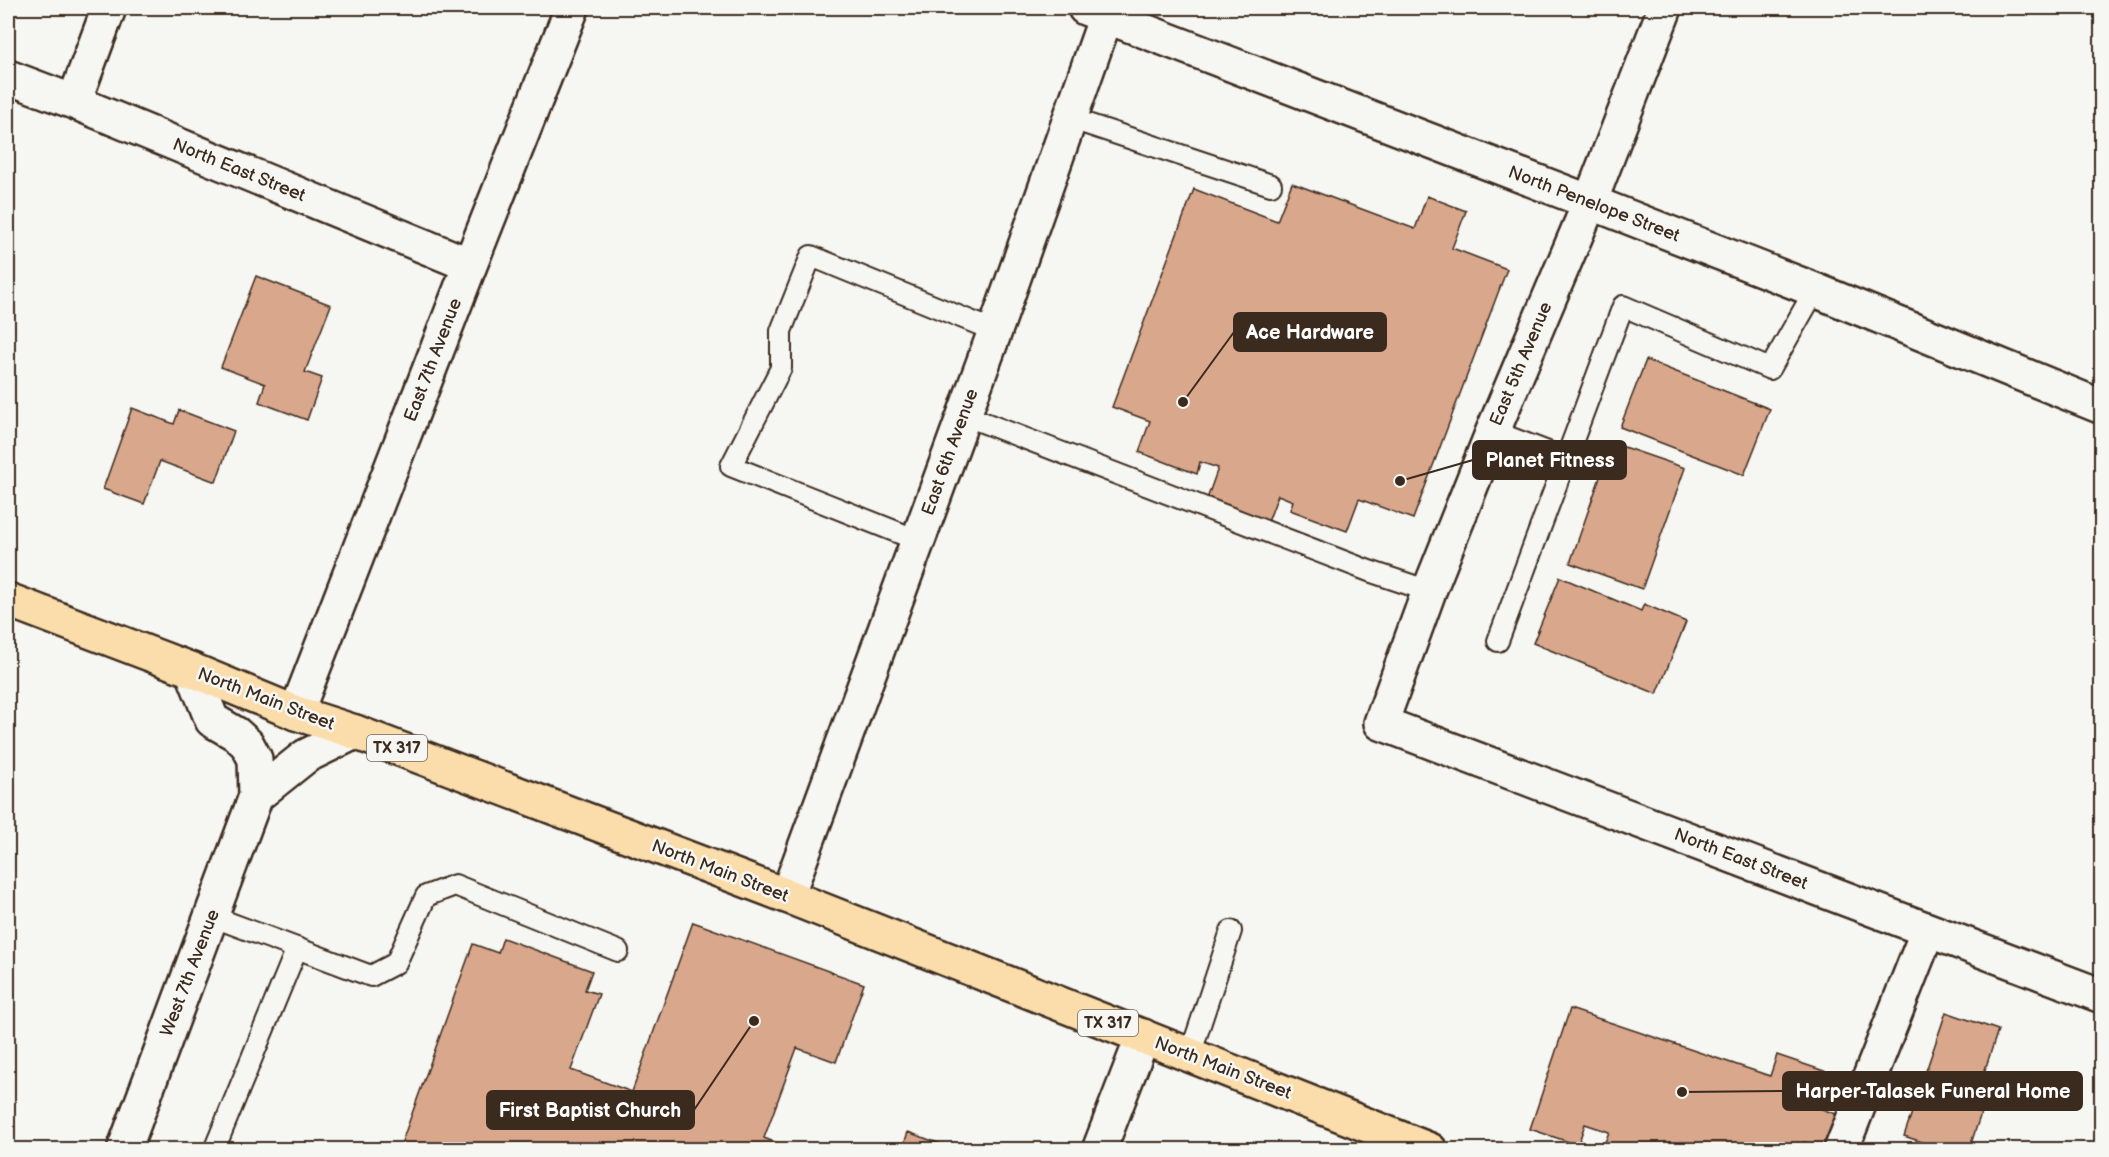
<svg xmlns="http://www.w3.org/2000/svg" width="2109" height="1157" font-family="'Balsamiq Sans',sans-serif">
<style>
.building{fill:#d9a78c;stroke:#3b2a1e;stroke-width:1.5}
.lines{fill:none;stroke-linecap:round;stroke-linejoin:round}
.service-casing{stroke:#3b2a1e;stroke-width:24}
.minor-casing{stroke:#3b2a1e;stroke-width:38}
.secondary-casing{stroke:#3b2a1e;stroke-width:38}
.primary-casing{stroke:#3b2a1e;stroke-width:38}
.service{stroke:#f6f6f2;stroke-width:20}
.minor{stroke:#f6f6f2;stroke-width:33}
.secondary{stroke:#f6f6f2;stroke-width:33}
.primary{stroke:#faddab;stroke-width:33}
.labels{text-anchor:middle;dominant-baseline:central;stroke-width:5;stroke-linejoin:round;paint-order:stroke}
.shield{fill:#f6f6f2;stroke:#73675e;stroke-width:1.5}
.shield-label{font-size:16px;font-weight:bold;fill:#3b2a1e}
.street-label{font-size:18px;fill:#3b2a1e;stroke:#f6f6f2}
.leader{fill:none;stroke:#3b2a1e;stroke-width:2}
.callout-dot{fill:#3b2a1e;stroke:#f6f6f2;stroke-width:2}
.callout{fill:#3b2a1e;stroke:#3b2a1e;stroke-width:2}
.callout-label{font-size:20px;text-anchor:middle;font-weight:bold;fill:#fff}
</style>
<rect width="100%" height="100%" fill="#f6f6f2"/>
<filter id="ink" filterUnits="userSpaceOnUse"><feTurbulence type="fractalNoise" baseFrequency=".0167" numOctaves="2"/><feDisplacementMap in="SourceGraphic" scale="12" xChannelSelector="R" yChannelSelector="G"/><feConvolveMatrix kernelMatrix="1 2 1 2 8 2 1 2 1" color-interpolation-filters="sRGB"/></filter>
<g filter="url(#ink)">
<path class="building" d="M1292,183L1415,229L1427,196L1466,211L1452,248L1507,269L1413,519L1359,499L1347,531L1290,510L1293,501L1278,495L1268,522L1207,499L1218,468L1200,462L1197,474L1139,452L1150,421L1112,407L1194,189L1277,221Z
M256,276L331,305L305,372L322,378L307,420L259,402L265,384L221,367Z
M1646,360L1770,409L1744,475L1620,427Z
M132,408L174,424L179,410L234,431L216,482L160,461L144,504L103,489Z
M1612,443L1685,468L1642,589L1570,563Z
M1560,577L1641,611L1644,604L1686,622L1657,694L1533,643Z
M693,922L864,984L836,1062L797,1048L764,1138L795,1150H408L400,1147L473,944L498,953L503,938L592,971L585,990L599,994L571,1070L632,1092Z
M1570,1009L1770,1076L1777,1055L1827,1072L1816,1107L1836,1114L1824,1149L1804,1142L1801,1150H1602L1609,1132L1585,1124L1578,1145L1530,1129Z
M1946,1012L1998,1030L1982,1079L1974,1076L1964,1107L1981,1113L1969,1150H1939L1940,1148L1904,1136Z
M908,1132L957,1150H902Z"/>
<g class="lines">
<g class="service-casing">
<path id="service" d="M1069,118L1271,185
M964,415L1369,571L1429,591
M1493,431L1566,459
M917,540L731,466L781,368V331L811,256L995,331
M1498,641L1623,306L1770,369L1815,290
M211,916L371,976L396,963L426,896L455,885L618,951
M1190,1055L1231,931
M214,1150L297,948"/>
</g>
<g class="minor-casing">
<path id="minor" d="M1085,8L1590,202L1815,290L2102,407
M1665,8L1590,202L1493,431L1429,591L1381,723L2102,996
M8,77L74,102L470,265
M74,102L109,8
M296,713L470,265L572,8
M256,796L306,756L355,732
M124,1150L256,796L255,759L247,744L236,734L212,720L192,670
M1099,1150L1143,1036
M1841,1150L1928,930"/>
</g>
<g class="secondary-casing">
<path id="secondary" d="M787,896L995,331L1109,8"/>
</g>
<g class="primary-casing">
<path id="primary" d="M8,600L192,670L296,713L355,732L787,896L1430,1150"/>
</g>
<use href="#service" class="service"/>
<use href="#minor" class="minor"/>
<use href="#secondary" class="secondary"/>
<use href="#primary" class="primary"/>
</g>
</g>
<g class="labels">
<g class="shield">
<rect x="367" y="735" width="60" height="26" rx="4.5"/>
<rect x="1078" y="1010" width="60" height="26" rx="4.5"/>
</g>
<g class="shield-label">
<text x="397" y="748">TX 317</text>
<text x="1108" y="1023">TX 317</text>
</g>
<g class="street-label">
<text transform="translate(239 170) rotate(22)">North East Street</text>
<text transform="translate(1594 204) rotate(21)">North Penelope Street</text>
<text transform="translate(433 360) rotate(-69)">East 7th Avenue</text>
<text transform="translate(1521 364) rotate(-67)">East 5th Avenue</text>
<text transform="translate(950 452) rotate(-70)">East 6th Avenue</text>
<text transform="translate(266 699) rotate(21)">North Main Street</text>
<text transform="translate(1741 859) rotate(21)">North East Street</text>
<text transform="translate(720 871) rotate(21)">North Main Street</text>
<text transform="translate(190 973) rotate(-69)">West 7th Avenue</text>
<text transform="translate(1223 1068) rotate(21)">North Main Street</text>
</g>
</g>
<path class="leader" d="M1183 402L1234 332M1400 481L1473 460M1682 1092L1783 1091M754 1021L694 1110"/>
<g class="callout-dot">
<circle cx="1183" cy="402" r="6"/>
<circle cx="1400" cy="481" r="6"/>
<circle cx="1682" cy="1092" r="6"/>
<circle cx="754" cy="1021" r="6"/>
</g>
<g class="callout">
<rect x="1234" y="313" width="152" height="38" rx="6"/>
<rect x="1473" y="441" width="153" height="38" rx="6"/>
<rect x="1783" y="1072" width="299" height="38" rx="6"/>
<rect x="487" y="1091" width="207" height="38" rx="6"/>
</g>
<g class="callout-label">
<text x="1310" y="339">Ace Hardware</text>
<text x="1550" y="467">Planet Fitness</text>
<text x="1933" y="1098">Harper-Talasek Funeral Home</text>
<text x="590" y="1117">First Baptist Church</text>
</g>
<rect width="2109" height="1157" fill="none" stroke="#f6f6f2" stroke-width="30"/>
<rect x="15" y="15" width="2079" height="1127" fill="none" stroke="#3b2a1e" stroke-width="2" filter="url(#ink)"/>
</svg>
